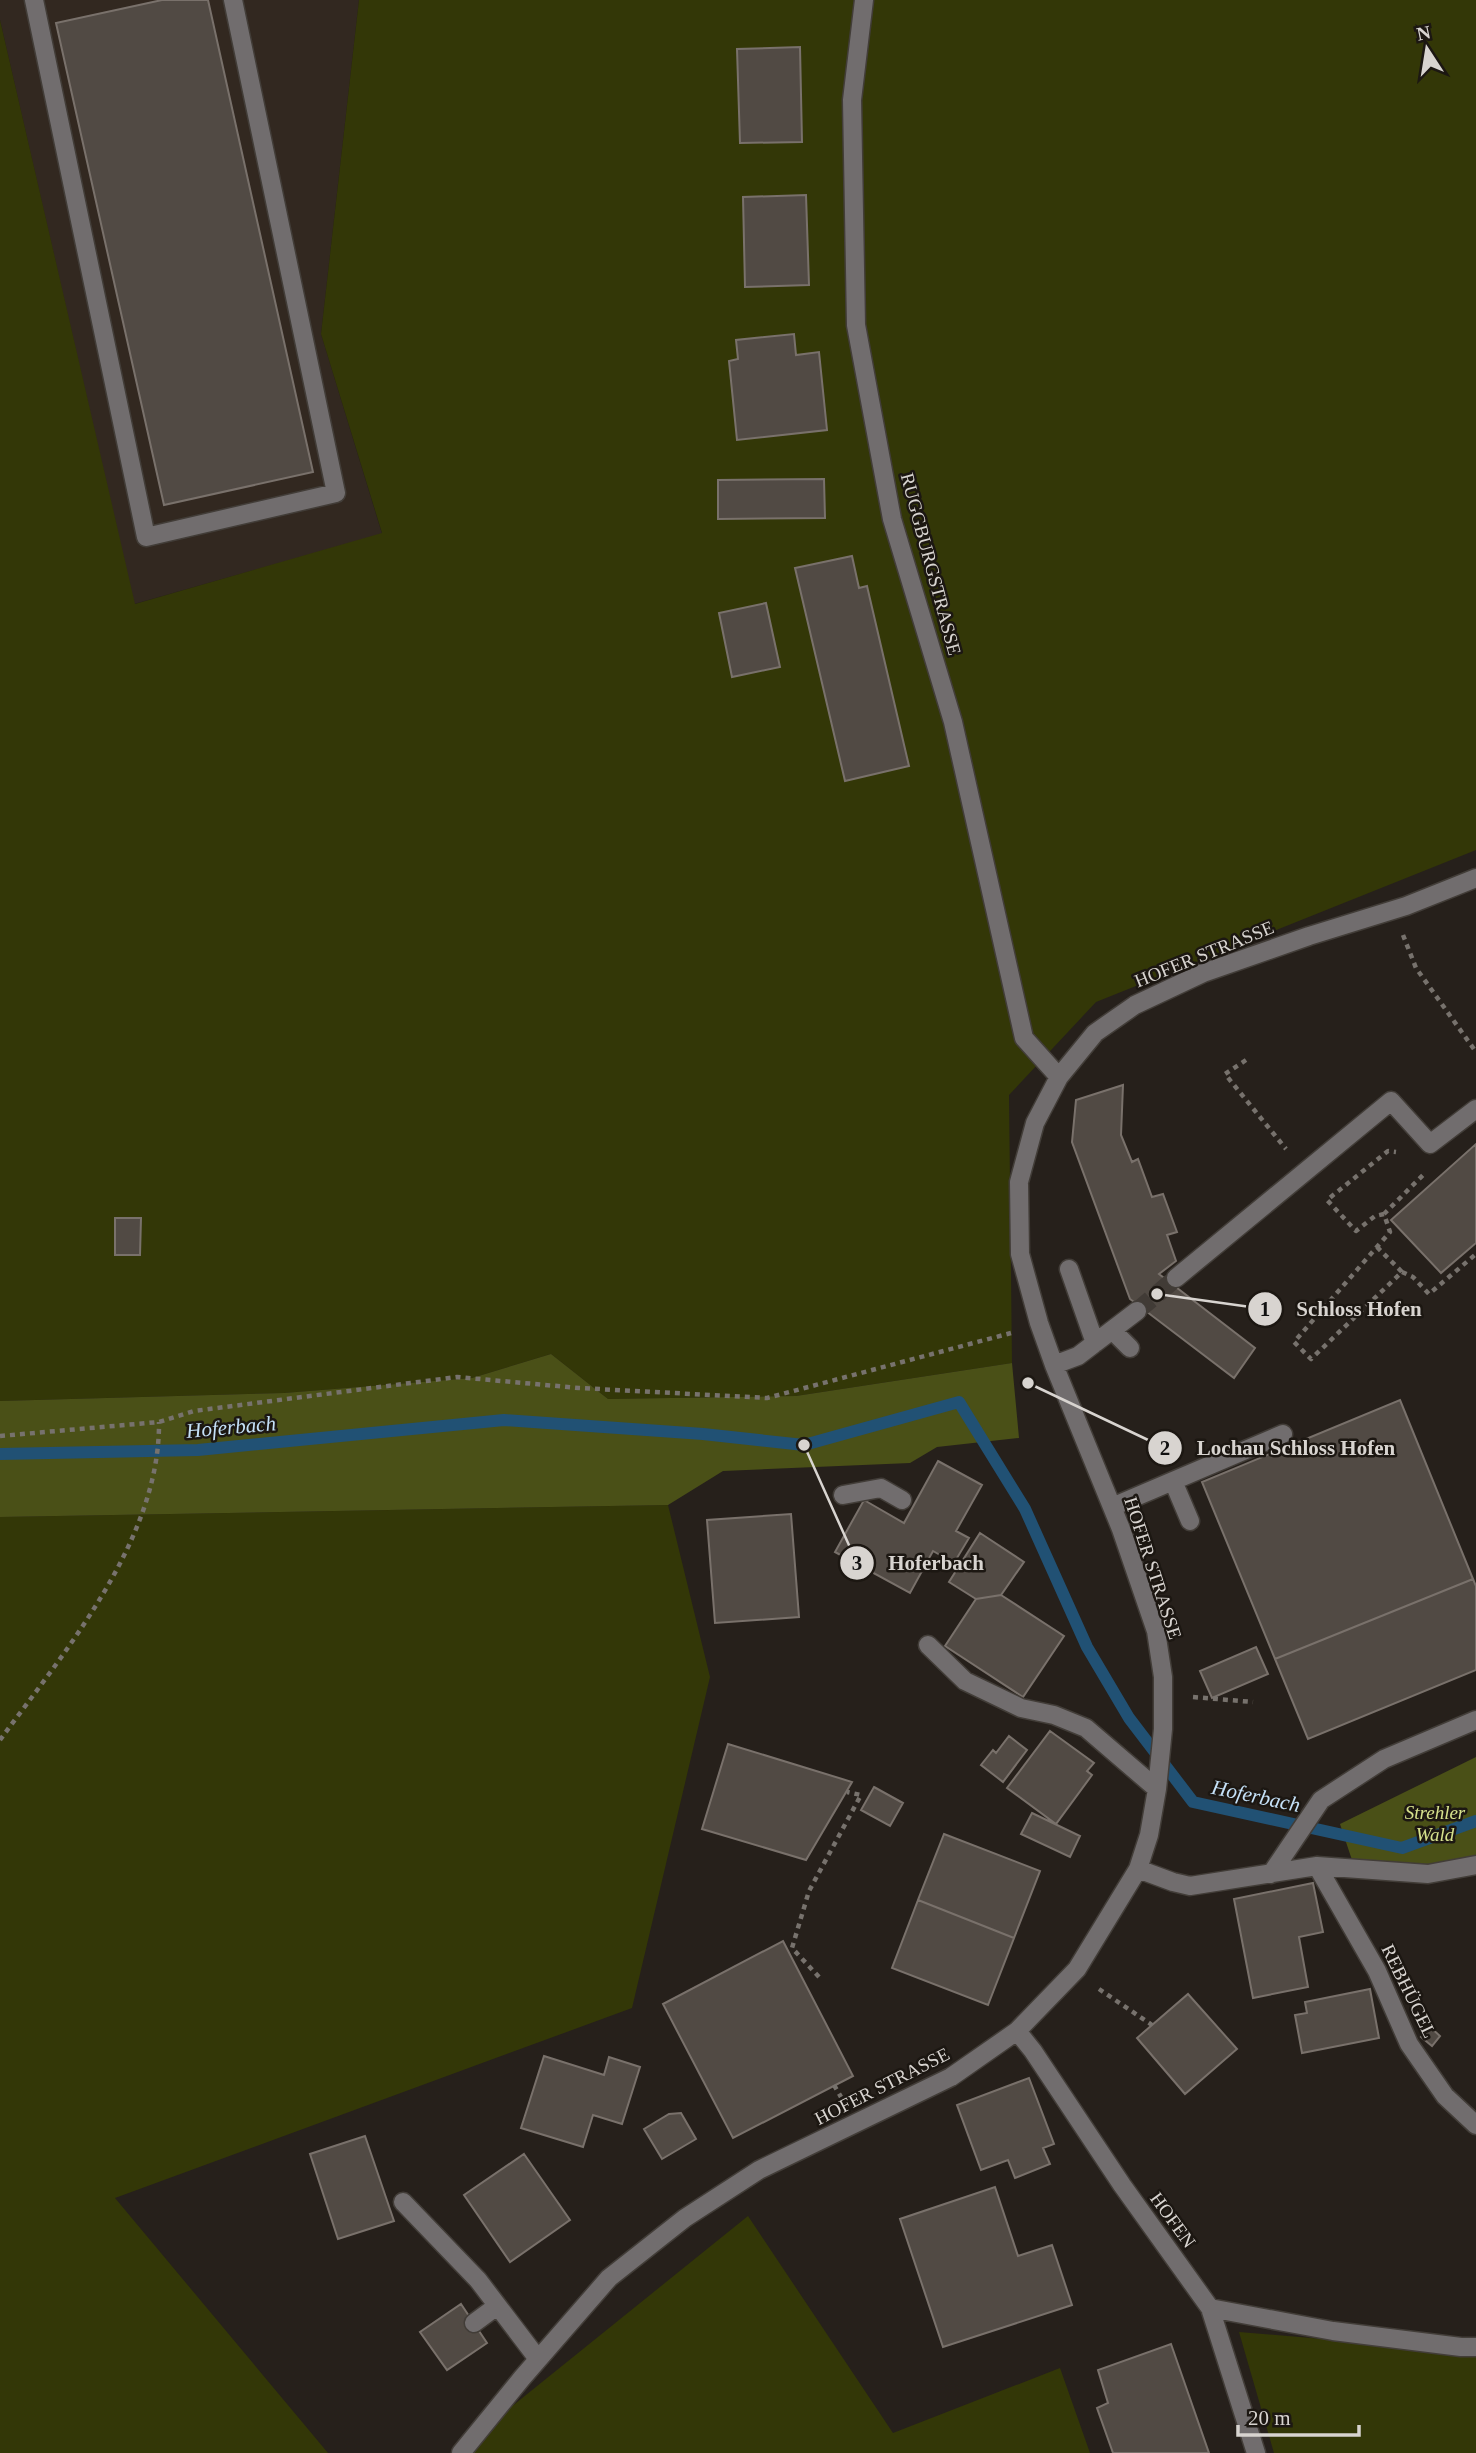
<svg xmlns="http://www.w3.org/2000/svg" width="1476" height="2453" font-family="'Times New Roman',serif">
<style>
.built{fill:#322820}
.green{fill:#333707}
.forest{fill:#4a5017}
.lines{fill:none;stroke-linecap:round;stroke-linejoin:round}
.stream{stroke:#215174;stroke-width:12}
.building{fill:#514a44;stroke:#79716b;stroke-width:2}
.minor-tunnel{stroke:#413b36;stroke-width:18;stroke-dasharray:18 9;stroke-linecap:butt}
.minor-casing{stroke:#423d38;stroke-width:21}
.path{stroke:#77726d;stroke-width:4.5;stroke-dasharray:5 5;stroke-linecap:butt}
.minor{stroke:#716d6e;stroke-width:18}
.labels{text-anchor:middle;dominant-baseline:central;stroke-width:5;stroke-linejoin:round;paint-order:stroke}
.street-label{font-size:19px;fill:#d8d4d0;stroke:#1c1712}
.park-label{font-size:19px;font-style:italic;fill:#d7e28d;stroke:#1c1712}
.water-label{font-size:21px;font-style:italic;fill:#c5e1f8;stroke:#1c1712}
.leader{fill:none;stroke:#d8d4d0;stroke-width:2.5}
.callout-dot{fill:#d8d4d0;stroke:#1c1712;stroke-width:2.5}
.mark-label{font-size:21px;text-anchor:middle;font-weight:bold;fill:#111}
.callout-label{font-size:21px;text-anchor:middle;font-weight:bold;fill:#d8d4d0;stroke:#1c1712;stroke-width:5;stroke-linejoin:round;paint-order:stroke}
</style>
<rect width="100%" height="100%" fill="#26201b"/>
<path class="built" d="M0,0H359L321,334L382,534L134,604L0,20Z"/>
<path class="green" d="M359,0H1476V850L1096,1002L1009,1095L1012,1363L796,1396L608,1399L551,1354L472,1378L284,1393L0,1401V20L135,604L382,533L321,334Z
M668,1505L710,1677L632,2008L115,2198L328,2453H0V1517Z
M748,2216L893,2433L1060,2368L1090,2453H454Z
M1239,2332L1476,2352V2453H1274Z"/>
<path class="forest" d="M551,1354L608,1399L796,1396L1012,1363L1019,1438L937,1447L910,1463L723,1471L668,1505L0,1517V1401L284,1393L472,1378Z
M1476,1757V1857L1427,1865L1352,1860L1340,1824Z"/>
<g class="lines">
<path class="stream" d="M0,1454L198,1450L504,1420L703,1434L804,1445L959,1402L1025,1509L1087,1647L1129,1718L1193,1802L1402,1848L1476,1821"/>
</g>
<path class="building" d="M162,0H208L313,472L164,505L56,23Z
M800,47L802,142L740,143L737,49Z
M806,195L809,285L745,287L743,197Z
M794,334L796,355L819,352L827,430L737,440L729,361L738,359L736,340Z
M824,479L825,518L718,519V480Z
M852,556L859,588L867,586L909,766L845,781L795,568Z
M766,603L780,667L732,677L719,613Z
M1123,1085L1121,1135L1132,1162L1138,1159L1152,1197L1163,1194L1177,1232L1167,1235L1176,1261L1159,1274L1255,1348L1234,1378L1130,1299L1072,1142L1076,1100Z
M1476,1144V1243L1441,1273L1391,1220Z
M115,1218H141L140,1255H115Z
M1400,1400L1473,1579L1275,1659L1202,1482Z
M938,1461L982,1485L956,1531L969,1538L954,1563L933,1551L910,1593L835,1552L864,1500L904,1523Z
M791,1514L799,1617L715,1623L707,1520Z
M980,1533L1024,1562L1001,1595L976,1599L949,1582Z
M1473,1579L1476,1586V1670L1308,1739L1275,1659Z
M1001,1595L1064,1636L1023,1697L945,1646L976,1599Z
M1256,1647L1268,1674L1212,1698L1200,1671Z
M1050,1731L1094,1763L1087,1771L1092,1775L1056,1824L1007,1788Z
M1009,1736L1027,1750L1003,1782L981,1765L993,1750L996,1753Z
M728,1744L852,1782L806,1860L702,1829Z
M874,1787L903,1803L890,1826L861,1810Z
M1032,1813L1080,1836L1070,1857L1021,1834Z
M944,1834L1040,1871L1014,1938L918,1900Z
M1313,1883L1323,1932L1299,1937L1308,1987L1253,1998L1234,1899Z
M918,1900L1014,1938L988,2005L892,1968Z
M783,1941L853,2076L733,2138L663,2004Z
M1370,1989L1379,2038L1302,2053L1295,2015L1307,2013L1305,2002Z
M1188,1994L1237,2049L1185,2094L1137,2038Z
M1430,2027L1440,2036L1432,2046L1421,2037Z
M544,2056L604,2075L609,2057L640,2067L622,2124L593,2115L583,2147L521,2128Z
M1029,2078L1054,2144L1043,2148L1050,2164L1015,2178L1008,2160L981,2170L957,2105Z
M681,2113L696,2139L662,2159L644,2129L669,2114Z
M365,2136L394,2221L338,2239L310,2154Z
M524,2154L570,2220L510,2262L464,2195Z
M995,2187L1018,2256L1052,2245L1072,2305L943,2347L900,2219Z
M461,2304L487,2343L447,2370L420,2332Z
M1171,2344L1209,2453H1113L1097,2408L1108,2403L1098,2370Z"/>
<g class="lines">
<path class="minor-tunnel" d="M1137,1311L1176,1278"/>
<g class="minor-casing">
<path id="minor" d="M34,0L146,537L336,493L233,0
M864,0L852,100L856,325L892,519L953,722L1024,1038L1059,1077
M1069,1269L1095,1343
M1176,1278L1391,1101L1430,1144L1476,1109
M1112,1330L1130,1348
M1054,1365L1078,1356L1137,1311
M1173,1481L1190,1521
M843,1495L881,1488L902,1500
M1112,1507L1283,1434
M928,1645L965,1681L1021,1708L1054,1715L1086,1728L1157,1789
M1317,1866L1377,1971L1409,2044L1445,2096L1476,2125
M1138,1869L1173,1882L1190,1886L1317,1866L1428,1874L1476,1865
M1271,1874L1321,1800L1384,1759L1476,1720
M1017,2031L1033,2051L1122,2185L1210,2308L1256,2453
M403,2202L478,2280L538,2359
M1210,2308L1333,2331L1461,2347H1476
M474,2323L497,2306
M461,2453L522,2378L609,2278L685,2218L759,2170L951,2077L1017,2031L1077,1969L1138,1869L1149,1835L1157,1789L1163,1729V1677L1156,1631L1121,1529L1054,1365L1039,1323L1020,1254L1019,1182L1035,1123L1059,1077L1095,1033L1135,1005L1203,973L1309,936L1406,906L1476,878"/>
</g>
<path class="path" d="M1403,935L1416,968L1476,1052
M1246,1060L1225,1074L1286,1149
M1384,1214L1375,1216L1356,1231L1327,1200L1388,1151L1396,1152
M1377,1247L1402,1272L1311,1359L1294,1342L1390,1232L1384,1214L1425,1173
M1402,1272L1413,1277L1429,1294L1476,1254
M0,1436L159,1422L194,1411L457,1377L579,1388L767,1398L1011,1333
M1193,1697L1253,1702
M0,1740C66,1650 160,1539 159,1422
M819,1977L792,1948L809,1891L861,1795L847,1792
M1099,1989L1152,2025
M834,2085L841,2097"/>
<use href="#minor" class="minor"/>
</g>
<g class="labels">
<g class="street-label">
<text transform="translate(931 564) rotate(75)">RUGGBURGSTRASSE</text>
<text transform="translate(1204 954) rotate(-22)">HOFER STRASSE</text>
<text transform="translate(1153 1568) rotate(72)">HOFER STRASSE</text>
<text transform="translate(1409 1991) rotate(64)">REBHÜGEL</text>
<text transform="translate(882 2086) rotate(-27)">HOFER STRASSE</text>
<text transform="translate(1173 2220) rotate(54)">HOFEN</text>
</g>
<g class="park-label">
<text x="1435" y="1812">Strehler<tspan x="1435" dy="22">Wald</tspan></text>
</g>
<g class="water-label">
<text transform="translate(231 1427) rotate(-5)">Hoferbach</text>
<text transform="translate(1256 1796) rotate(12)">Hoferbach</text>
</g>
</g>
<path class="leader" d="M1157 1294L1265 1309M1028 1383L1165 1448M804 1445L857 1563"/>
<g class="callout-dot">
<circle cx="1157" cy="1294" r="7"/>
<circle cx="1028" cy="1383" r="7"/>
<circle cx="804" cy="1445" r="7"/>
<circle cx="1265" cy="1309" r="18"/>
<circle cx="1165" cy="1448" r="18"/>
<circle cx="857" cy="1563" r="18"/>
</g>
<g class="mark-label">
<text x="1265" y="1316">1</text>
<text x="1165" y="1455">2</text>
<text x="857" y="1570">3</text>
</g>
<g class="callout-label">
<text x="1359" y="1316">Schloss Hofen</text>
<text x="1296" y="1455">Lochau Schloss Hofen</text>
<text x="936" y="1570">Hoferbach</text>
</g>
<g transform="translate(1427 49) rotate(348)" stroke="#1c1712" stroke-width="5" paint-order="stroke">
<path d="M0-5L12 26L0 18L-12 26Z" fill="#d8d4d0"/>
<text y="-10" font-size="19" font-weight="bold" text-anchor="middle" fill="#d8d4d0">N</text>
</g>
<path d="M1238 2425v10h121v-10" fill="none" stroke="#d8d4d0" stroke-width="3.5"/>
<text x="1248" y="2425" font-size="21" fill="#d8d4d0" stroke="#1c1712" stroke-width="5" paint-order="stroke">20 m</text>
</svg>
